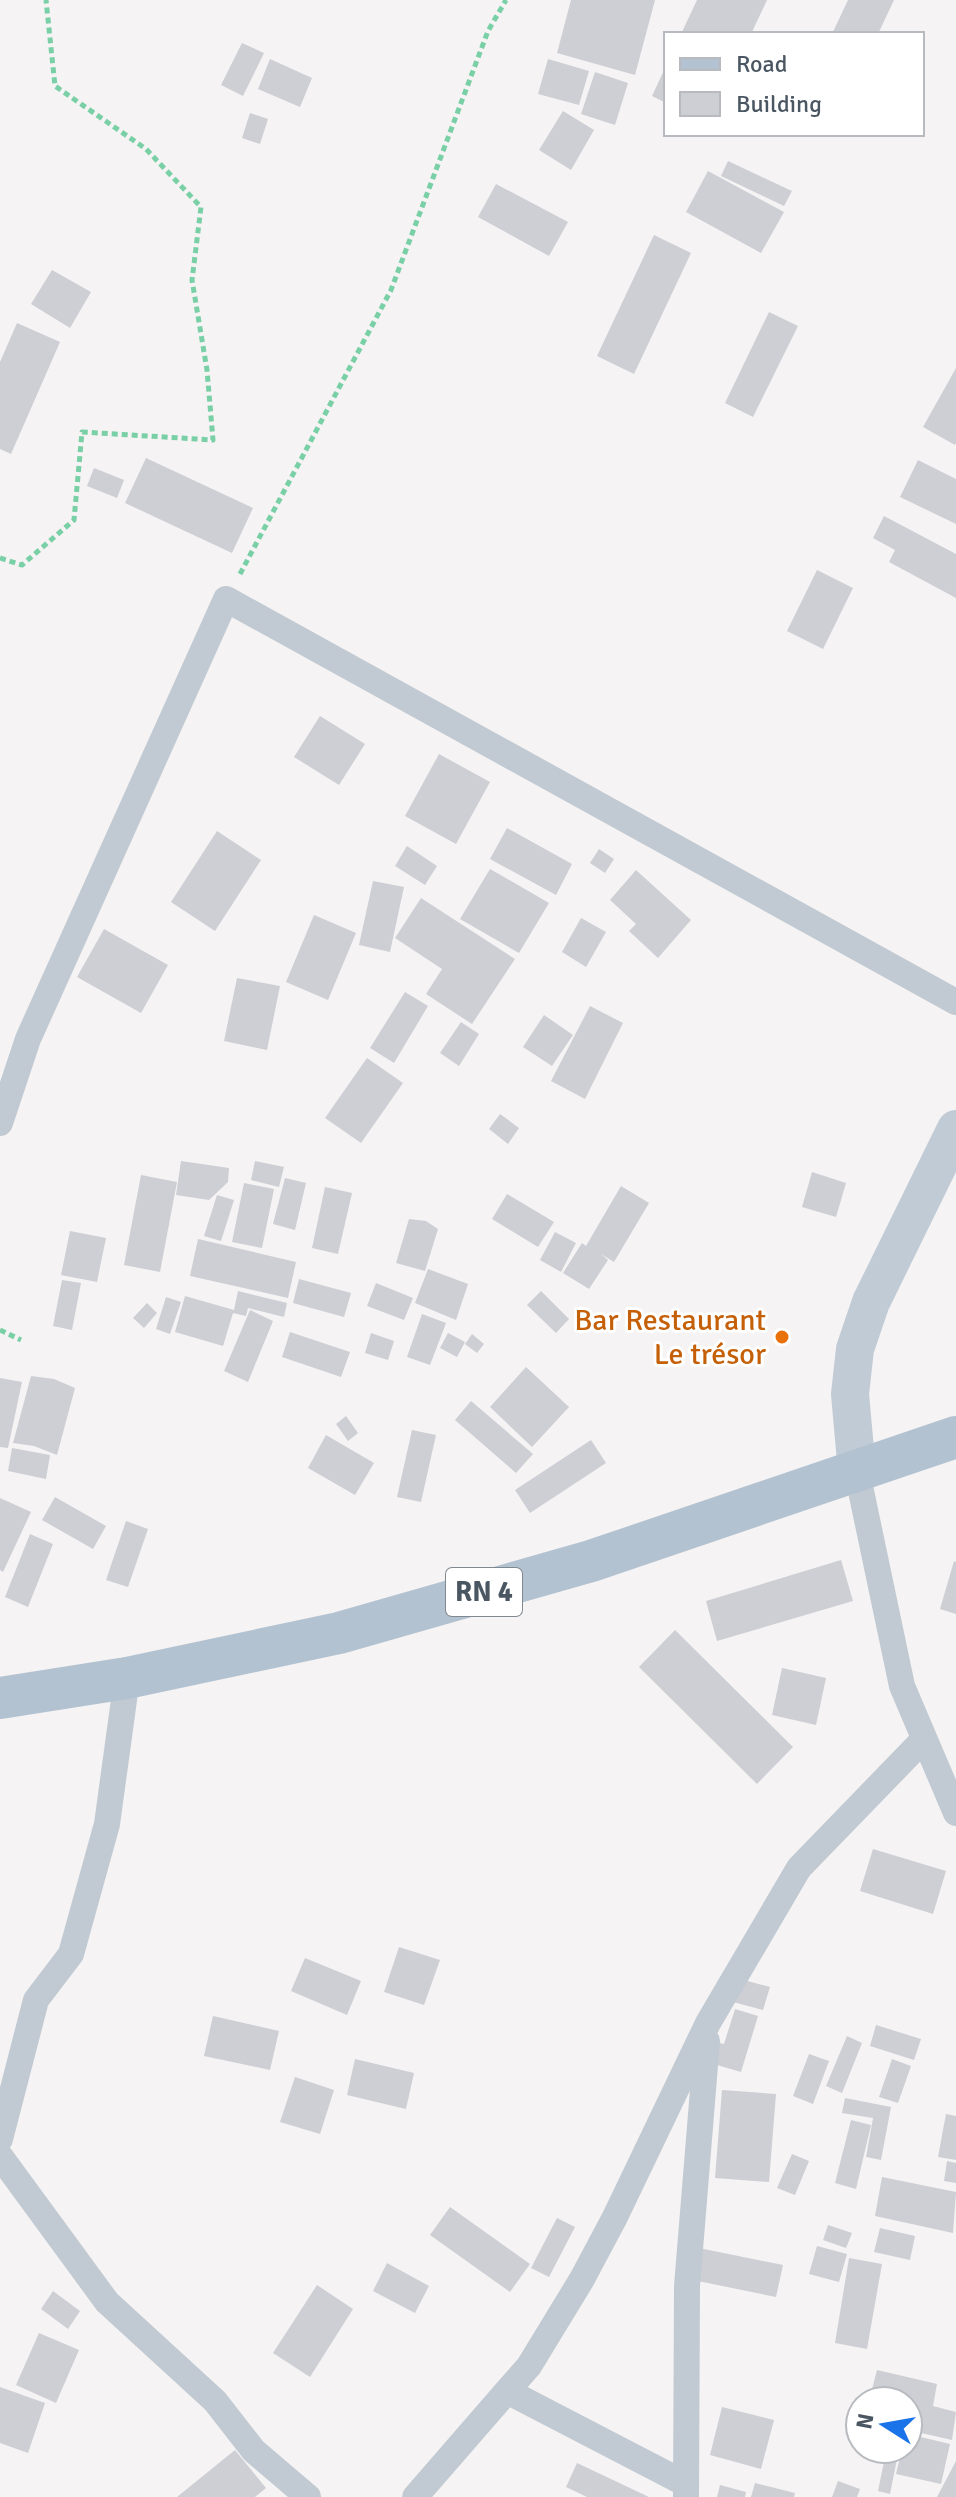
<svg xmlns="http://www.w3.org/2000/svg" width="956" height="2497" font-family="Signika,sans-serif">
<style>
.building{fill:#cdcfd5}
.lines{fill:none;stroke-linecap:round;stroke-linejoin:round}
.path{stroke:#7ad0a6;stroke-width:5;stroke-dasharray:6 4;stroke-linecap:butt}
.minor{stroke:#c1cad2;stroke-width:26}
.secondary{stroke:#c1cbd6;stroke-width:38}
.primary{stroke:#b3c2d1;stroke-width:42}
.food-dot{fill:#e8710a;stroke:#fff;stroke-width:3}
.labels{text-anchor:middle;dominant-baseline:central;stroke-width:6;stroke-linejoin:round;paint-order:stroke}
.shield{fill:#fff;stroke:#808990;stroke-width:2}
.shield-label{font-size:28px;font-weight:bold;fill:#4a5661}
.food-label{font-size:30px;fill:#c56008;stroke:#fff;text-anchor:end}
</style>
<rect width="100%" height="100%" fill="#f5f3f3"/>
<path class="building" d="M571,0H655L635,75L557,53Z
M697,0H767L751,34H681Z
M848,0H894L878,34H832Z
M242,43L264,53L243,96L221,85Z
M270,59L312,78L300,107L258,89Z
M548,59L589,71L579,105L538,94Z
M666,66V103L652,96Z
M595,72L628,83L615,125L581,114Z
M563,111L594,130L571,170L539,150Z
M250,113L268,119L260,144L242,138Z
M728,161L792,191L784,206L721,176Z
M708,171L784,212L761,253L686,212Z
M496,184L568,222L549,256L478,217Z
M654,235L691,253L634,374L597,356Z
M52,270L91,292L70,328L31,304Z
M769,312L798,326L753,417L725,403Z
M17,323L60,342L11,454L0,449V362Z
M956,368V443L955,445L923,427Z
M146,458L253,508L232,553L125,503Z
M918,460L956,479V524L900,497Z
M94,468L124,480L117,498L87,486Z
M884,516L956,554V598L889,562L895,550L873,538Z
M817,570L853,588L823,649L787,631Z
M320,716L365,744L339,785L294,757Z
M439,754L490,782L456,844L405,816Z
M507,828L572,864L556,895L490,859Z
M217,831L261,860L215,931L171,902Z
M407,846L437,866L425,885L395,866Z
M599,849L614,859L605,873L590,863Z
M490,869L549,903L519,953L460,919Z
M636,870L691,920L658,958L629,931L636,924L610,900Z
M373,881L404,887L390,952L359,945Z
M421,898L515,959L472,1024L426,994L442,969L395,938Z
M314,915L356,933L328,1000L286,982Z
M581,918L606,932L586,967L562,952Z
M104,929L168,965L141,1013L77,977Z
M237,978L280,986L267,1050L224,1041Z
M405,992L428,1006L394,1063L370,1048Z
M590,1006L623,1023L585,1099L551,1081Z
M544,1015L573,1035L552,1066L523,1047Z
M461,1022L479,1034L459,1066L440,1053Z
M367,1058L403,1083L361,1143L325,1118Z
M500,1114L519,1128L508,1144L489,1129Z
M181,1161L229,1168L228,1182L209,1200L176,1195Z
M255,1161L284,1167L279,1187L251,1180Z
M812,1172L846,1183L836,1217L802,1207Z
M141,1175L177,1182L160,1272L124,1265Z
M285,1178L306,1183L295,1230L273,1224Z
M244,1183L274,1189L262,1248L232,1242Z
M621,1186L649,1203L614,1262L601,1254L608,1260L589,1289L563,1273L582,1243L586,1246Z
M325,1187L352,1193L338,1254L312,1248Z
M507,1194L554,1222L538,1247L492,1219Z
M217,1195L234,1200L221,1241L204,1236Z
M409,1219L426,1221L438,1229L425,1271L396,1263Z
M70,1231L106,1238L97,1282L61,1275Z
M555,1232L576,1243L561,1272L540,1260Z
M198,1239L296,1262L288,1298L190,1276Z
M428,1269L468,1284L456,1320L415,1303Z
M299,1279L351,1293L344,1317L293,1303Z
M62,1280L81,1283L72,1330L53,1326Z
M376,1283L413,1298L404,1320L367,1306Z
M238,1291L287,1303L284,1317L248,1308L246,1316L233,1313L223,1346L175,1332L185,1296L234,1310Z
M541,1291L569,1319L556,1333L527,1305Z
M166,1297L181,1302L170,1334L156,1329Z
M147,1303L157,1313L144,1328L133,1318Z
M250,1310L273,1321L248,1382L224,1371Z
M422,1314L446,1323L430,1365L407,1357Z
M290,1332L350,1352L341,1377L282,1357Z
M371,1333L394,1341L388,1360L365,1353Z
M448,1333L465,1342L457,1357L440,1348Z
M472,1334L484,1344L477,1353L465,1344Z
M526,1367L569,1407L532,1447L490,1407Z
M31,1376L54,1379L75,1388L57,1455L34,1446L13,1443Z
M0,1378L22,1382L8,1448L0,1447Z
M471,1401L533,1454L516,1473L455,1420Z
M346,1416L358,1433L348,1441L336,1424Z
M412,1430L436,1435L421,1502L397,1497Z
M326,1435L374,1463L355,1495L308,1468Z
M591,1440L606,1463L530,1513L515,1490Z
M12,1448L50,1455L46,1479L8,1471Z
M55,1497L106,1526L93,1549L42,1520Z
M0,1498L31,1512L3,1572L0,1570Z
M126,1521L148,1529L128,1587L106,1580Z
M30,1534L53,1544L28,1607L5,1597Z
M841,1560L853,1601L717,1641L706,1601Z
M954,1561L956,1562V1614L940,1609Z
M675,1630L793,1747L757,1784L639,1667Z
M782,1668L826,1678L816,1725L772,1715Z
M873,1849L946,1871L933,1914L860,1891Z
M399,1947L440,1960L424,2005L384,1992Z
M305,1958L361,1981L347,2015L291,1991Z
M740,1979L770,1987L763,2010L733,2002Z
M735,2009L758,2016L741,2072L710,2063L716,2042L724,2044Z
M213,2016L279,2031L270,2070L204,2056Z
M876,2025L921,2039L914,2060L870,2046Z
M847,2036L862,2043L842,2093L826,2086Z
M809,2054L829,2061L813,2104L793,2096Z
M355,2059L414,2073L406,2109L347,2095Z
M892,2059L911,2066L898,2103L879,2097Z
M295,2077L334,2090L320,2134L280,2122Z
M722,2090L776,2094L769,2182L715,2178Z
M845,2098L891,2107L881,2160L866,2157L873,2118L842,2113Z
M946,2114L956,2116V2160L938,2157Z
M851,2120L871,2125L856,2189L835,2183Z
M792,2154L809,2161L795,2195L777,2188Z
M947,2161L956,2163V2183L944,2181Z
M882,2177L956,2192L953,2233L875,2216Z
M450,2207L530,2264L510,2292L430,2235Z
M557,2218L575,2227L549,2277L531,2268Z
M828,2225L852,2233L846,2248L823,2240Z
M880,2228L915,2236L910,2260L874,2252Z
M817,2246L847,2254L839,2282L809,2274Z
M699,2248L783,2265L776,2297L693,2280Z
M849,2258L882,2264L867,2349L835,2343Z
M387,2263L429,2286L415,2313L373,2291Z
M317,2285L353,2309L310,2377L273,2353Z
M53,2291L80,2311L68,2329L41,2309Z
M39,2333L79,2350L56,2403L16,2385Z
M877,2370L937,2384L933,2406L956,2412L952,2440L908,2430V2401H869Z
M0,2387L45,2403L28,2453L0,2443Z
M722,2407L774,2420L761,2469L710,2455Z
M908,2434L950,2444L941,2484L896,2474L902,2449H908Z
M235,2450L266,2488L255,2497H177Z
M885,2457L897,2459L890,2494L878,2491Z
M956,2461V2497H937Z
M577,2463L649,2497H587L566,2487Z
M838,2481L860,2489L857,2497H832Z
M755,2483L795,2493L794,2497H751Z
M720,2485L746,2492L745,2497H717Z"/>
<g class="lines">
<path class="path" d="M0,558L22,565L74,520L82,432L213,440L207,370L192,280L201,207L146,149L55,86L46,0
M240,574L391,290L488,31L506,0
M0,1330L21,1340"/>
<path class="minor" d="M0,1123L28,1039L226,599L956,1002
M857,1472L902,1686L956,1813
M0,2139L36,2000L71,1954L107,1824L127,1678
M0,2156L107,2302L215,2401L254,2451L308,2497
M507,2391L529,2366L582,2279L615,2217L708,2023L799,1868L924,1739
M415,2497L507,2391L686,2484
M686,2497L687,2286L707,2041"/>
<path class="secondary" d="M857,1472L850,1394L855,1349L871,1302L956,1129"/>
<path class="primary" d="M0,1698L127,1678L339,1633L591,1561L956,1437"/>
</g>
<circle class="food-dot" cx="782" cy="1337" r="8"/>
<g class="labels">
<rect class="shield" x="446" y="1568" width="76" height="48" rx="6"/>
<g class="shield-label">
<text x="484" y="1592">RN 4</text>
</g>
<g class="food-label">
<text x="766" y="1320">Bar Restaurant<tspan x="766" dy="34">Le trésor</tspan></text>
</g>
</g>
<rect x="664" y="32" width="260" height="104" fill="#ffffff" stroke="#b7bbc0" stroke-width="2"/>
<rect x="680" y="58" width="40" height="12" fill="#b3c2d1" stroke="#b7bbc0" stroke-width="2"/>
<text x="736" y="72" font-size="24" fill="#4a5661">Road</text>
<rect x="680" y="92" width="40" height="24" fill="#cdcfd5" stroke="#b7bbc0" stroke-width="2"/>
<text x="736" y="112" font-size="24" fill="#4a5661">Building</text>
<g transform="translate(884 2425) rotate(281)"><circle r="38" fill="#ffffff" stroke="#b7bbc0" stroke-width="2"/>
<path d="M0-6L14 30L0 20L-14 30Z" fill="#1a73e8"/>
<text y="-12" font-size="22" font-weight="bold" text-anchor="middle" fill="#4a5661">N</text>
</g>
</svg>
